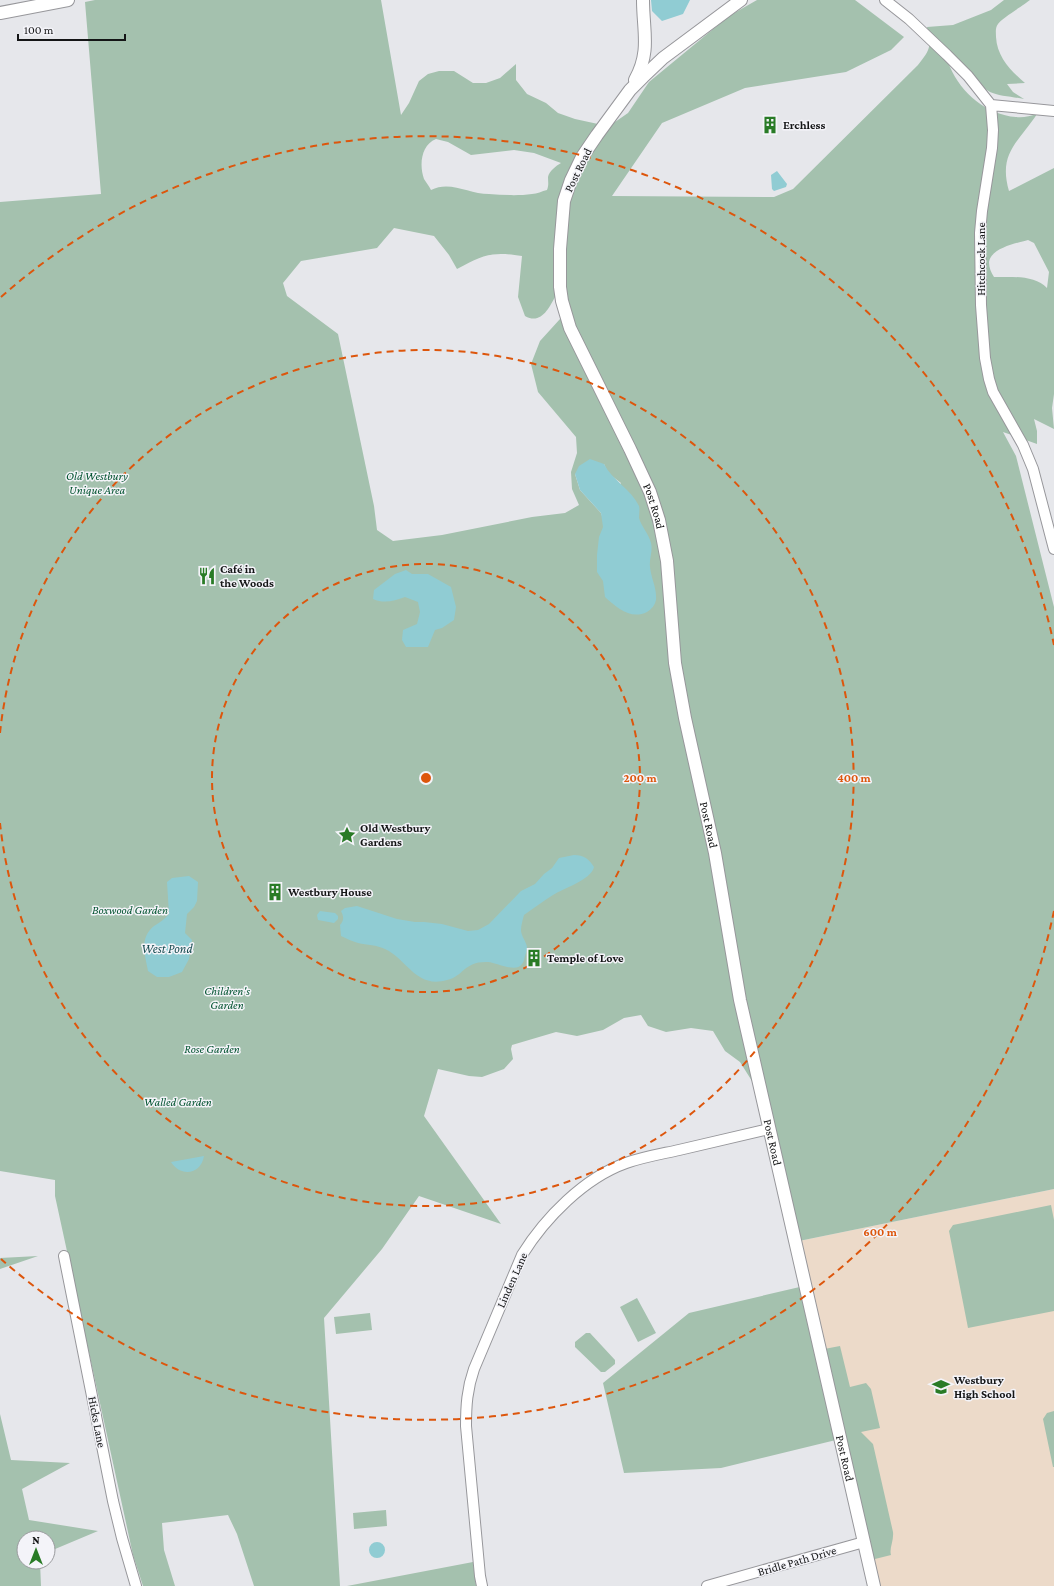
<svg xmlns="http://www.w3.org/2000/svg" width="1054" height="1586" font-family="'Crimson Pro',serif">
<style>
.education{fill:#ecdac9}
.green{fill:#a4c1ae;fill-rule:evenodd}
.water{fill:#90ccd3}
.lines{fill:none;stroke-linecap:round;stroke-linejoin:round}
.minor-casing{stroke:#97979b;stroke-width:12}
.major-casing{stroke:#97979b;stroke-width:14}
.minor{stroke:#fff;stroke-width:10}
.major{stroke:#fff;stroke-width:12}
.ring{fill:none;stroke:#dd560c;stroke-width:2;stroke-dasharray:7 5}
.labels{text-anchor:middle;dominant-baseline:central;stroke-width:3;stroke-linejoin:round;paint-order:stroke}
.poi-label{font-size:12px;font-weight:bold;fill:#141516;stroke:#f4f4f9;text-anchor:start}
.street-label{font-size:12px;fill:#141516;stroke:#f4f4f9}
.park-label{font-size:12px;font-style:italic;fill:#045431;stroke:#f4f4f9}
.water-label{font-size:13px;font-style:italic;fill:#184d52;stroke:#f4f4f9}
.centre{fill:#dd560c;stroke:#f4f4f9;stroke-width:2}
.ring-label{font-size:12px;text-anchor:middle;font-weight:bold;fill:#dd560c;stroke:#f4f4f9;stroke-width:3;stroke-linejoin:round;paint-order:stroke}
</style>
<rect width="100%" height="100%" fill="#e6e7eb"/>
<path class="education" d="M1054,1189V1586H874L794,1242Z"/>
<path class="green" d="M95,0H381L401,115L409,103L419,81L428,74L439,71H454L473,83H486L500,78L516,64V80L527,94L546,103L558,113L575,119L598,124L610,123L615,122L628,113L649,82L729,16L757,0H855L904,37L891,50L846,72L745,88L662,123L612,196L774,197L793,189L918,65C931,48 931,48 927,27L953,25L991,10L1004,0H1030C1024,5 1001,19 998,24C995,28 996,33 996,37C997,57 1011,71 1025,83L1007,84L1013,92L1024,99C1015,97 998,96 990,92C971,81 962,57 943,46C945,53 947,61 950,67C961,93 987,115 1016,117C1023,118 1030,116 1037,114C1018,143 998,153 1009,191L1054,168V394L1052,408L1054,429L1034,419L1037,431V444L1003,432L1016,456L1054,607V1189L794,1242L762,1097L740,1062L725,1051L713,1031L691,1028L666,1032L648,1026L641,1015L624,1018L603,1030L577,1036L556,1032L512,1045L511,1049L513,1059L504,1069L482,1077L469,1076L438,1069L424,1116L501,1224L419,1196L382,1249L324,1318L340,1586H254L237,1534L228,1515L162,1523L164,1550L175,1586H143L133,1555L55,1196V1180L0,1171V202L101,194L85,2ZM436,139L448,142L471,155L514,150L534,153L561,163C556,166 549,171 548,177C548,182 549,185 547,190C542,191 537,194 532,194C518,196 503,195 489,194C469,194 450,180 431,190C429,186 426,182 424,179C419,165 421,145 436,139ZM394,228L434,236L449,255L457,269C483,255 491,251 522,256L518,297L525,316C541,325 549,308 555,297L563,317L560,319L540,341L531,364L538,392L576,437L577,453L571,472L572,489L579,505L565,513L532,517L442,535L393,541L377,530L374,506L338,334L287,296L283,283L301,261L377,248ZM1028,240L1034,243L1049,272L1047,288C1035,275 1011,277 994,277C991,272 989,268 989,262C991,248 1017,243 1028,240ZM604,464L608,473L621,483L602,516L601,513L580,490L575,474Z
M1051,1205L1054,1220V1311L968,1328L949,1231L953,1225Z
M38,1256L0,1269V1258Z
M804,1286L819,1350L840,1346L850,1387L866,1383L871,1389L880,1428L861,1432L873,1444L893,1532C894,1541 889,1548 891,1555L867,1561L840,1439L721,1468L624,1473L603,1383L689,1313Z
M637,1298L656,1333L638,1342L620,1307Z
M370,1313L372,1330L336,1334L334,1317Z
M586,1333H590L615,1360V1364L605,1372H601L575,1347V1342Z
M1054,1411V1467H1053L1043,1419L1047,1413Z
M0,1414L11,1460L70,1463L22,1489L29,1520L98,1531L48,1552V1538H24V1562H40L41,1586H0Z
M386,1510L387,1526L354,1529L353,1513Z
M473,1562L476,1586H347Z"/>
<path class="water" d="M651,0H690L683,14L662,21L652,11Z
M777,171L787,184L786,187L774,191L772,189L771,175Z
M590,459L604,464C612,480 631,489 639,506C640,509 639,514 639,518C641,526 649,534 651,543C653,551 649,559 650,567C651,578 657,588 656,600C655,605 652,609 647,612C631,620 617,608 605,597L603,581L597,572V555L599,537L603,527L601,513L580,490L575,474L579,466Z
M406,570L412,574H428L451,587L456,607L454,620L442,628L435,630L428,647H406L402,640L403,630L417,624L420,612L418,602L405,597C394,601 384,604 373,599L374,590L395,574Z
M574,855C584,855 589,859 594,867C591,880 564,888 553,895C543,901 534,908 524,915C523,919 521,925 521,930C521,936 526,941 527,947C527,950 526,953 525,956C524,959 524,962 522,964C516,973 498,963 488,962C464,961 464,976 447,980C416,989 407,959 385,949C377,945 367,945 358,943C352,941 347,939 341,936L340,925C344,920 344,917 341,911L345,908L357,906L397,919L415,922H424L442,924L468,931L478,930L489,924L521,891L535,884L544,874L552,868L559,858Z
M189,876L198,882L197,901L194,907L187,914L185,933L192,940L189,959L182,972L169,977H157L148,971C145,955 139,938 154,926C160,922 165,919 169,914L167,882L172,878Z
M320,911L335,913L338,916V919L334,923L318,920L317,915Z
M204,1156C201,1175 180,1177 171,1162Z
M369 1550a8 8 0 1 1 16 0a8 8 0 1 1-16 0Z"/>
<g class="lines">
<g class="minor-casing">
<path id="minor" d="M885,0L909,19L947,55L968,76L991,105L993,130L992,148L982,211L980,233L981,305L985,358L989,379L993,392L1023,445L1033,469L1054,549
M991,105L1054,111
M64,1256L113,1501L122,1538L136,1586
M482,1586L480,1576L466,1426C466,1406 467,1389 474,1369L522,1255C545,1218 584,1178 626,1163C643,1157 661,1154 679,1150C709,1143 739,1136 769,1129
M707,1586L864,1542"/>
</g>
<g class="major-casing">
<g id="major">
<path id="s1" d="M741,0L663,58L643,77L630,90L597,135L582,157L571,180L564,201L560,249V287L562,301L570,328L630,449L650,492L659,520L667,561L675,663L685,718L715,853L740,1000L874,1586"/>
<path d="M0,13L68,0"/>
<path d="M635,80C651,51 643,31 643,0"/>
</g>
</g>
<use href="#minor" class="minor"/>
<use href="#major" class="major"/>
</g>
<g class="ring">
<circle cx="426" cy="778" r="214"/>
<path d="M0 733A428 428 0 1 1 0 823"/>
<path d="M1054 911A642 642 0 0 1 1 1259M1 297A642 642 0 0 1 1054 645"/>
</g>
<defs>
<g id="building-bare" transform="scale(1.38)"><path d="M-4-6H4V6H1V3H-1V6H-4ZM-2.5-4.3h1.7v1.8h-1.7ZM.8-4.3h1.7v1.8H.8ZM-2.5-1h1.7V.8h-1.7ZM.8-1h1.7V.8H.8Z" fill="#297b26" stroke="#f4f4f9" stroke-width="2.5" paint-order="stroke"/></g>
<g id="restaurant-bare" transform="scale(1.38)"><path d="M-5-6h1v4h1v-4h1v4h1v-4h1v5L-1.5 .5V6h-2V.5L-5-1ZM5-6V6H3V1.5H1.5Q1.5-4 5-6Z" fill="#297b26" stroke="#f4f4f9" stroke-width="2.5" paint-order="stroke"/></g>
<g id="sight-bare" transform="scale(1.38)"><path d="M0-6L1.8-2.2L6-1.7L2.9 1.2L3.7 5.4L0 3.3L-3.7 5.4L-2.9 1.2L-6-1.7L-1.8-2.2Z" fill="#297b26" stroke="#f4f4f9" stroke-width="2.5" paint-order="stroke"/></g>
<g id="school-bare" transform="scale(1.38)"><path d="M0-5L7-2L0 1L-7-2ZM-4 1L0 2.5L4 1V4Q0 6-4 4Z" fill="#297b26" stroke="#f4f4f9" stroke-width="2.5" paint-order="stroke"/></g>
</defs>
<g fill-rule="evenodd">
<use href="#building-bare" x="770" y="125"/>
<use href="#restaurant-bare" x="207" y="576"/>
<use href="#sight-bare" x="347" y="835"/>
<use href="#building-bare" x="275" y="892"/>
<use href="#building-bare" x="534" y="958"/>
<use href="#school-bare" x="941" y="1387"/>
</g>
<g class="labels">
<g class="poi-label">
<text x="783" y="125">Erchless</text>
<text x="220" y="569">Café in<tspan x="220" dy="14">the Woods</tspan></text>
<text x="360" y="828">Old Westbury<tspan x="360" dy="14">Gardens</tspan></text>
<text x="288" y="892">Westbury House</text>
<text x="547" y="958">Temple of Love</text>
<text x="954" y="1380">Westbury<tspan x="954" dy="14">High School</tspan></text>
</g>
<g class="street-label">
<text transform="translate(578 170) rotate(-64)">Post Road</text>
<text transform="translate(981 259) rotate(-90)">Hitchcock Lane</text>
<text stroke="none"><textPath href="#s1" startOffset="599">Post Road</textPath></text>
<text stroke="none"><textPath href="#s1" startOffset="923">Post Road</textPath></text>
<text stroke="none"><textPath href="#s1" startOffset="1247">Post Road</textPath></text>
<text transform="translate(512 1280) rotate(-66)">Linden Lane</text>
<text transform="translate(97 1422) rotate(79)">Hicks Lane</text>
<text stroke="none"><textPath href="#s1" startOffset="1571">Post Road</textPath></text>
<text transform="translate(797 1561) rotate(-16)">Bridle Path Drive</text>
</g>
<g class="park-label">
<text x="97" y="476">Old Westbury<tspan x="97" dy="14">Unique Area</tspan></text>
<text x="130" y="910">Boxwood Garden</text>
<text x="227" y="991">Children's<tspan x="227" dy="14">Garden</tspan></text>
<text x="212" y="1049">Rose Garden</text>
<text x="178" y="1102">Walled Garden</text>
</g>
<g class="water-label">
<text x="167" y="948">West Pond</text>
</g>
</g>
<circle cx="426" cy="778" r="6" class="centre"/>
<g class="ring-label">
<text x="640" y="782">200 m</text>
<text x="854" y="782">400 m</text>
<text x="880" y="1236">600 m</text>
</g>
<g transform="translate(36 1550)"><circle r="19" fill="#f4f4f9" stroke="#9a9b9e"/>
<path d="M0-3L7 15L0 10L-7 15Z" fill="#297b26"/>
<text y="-6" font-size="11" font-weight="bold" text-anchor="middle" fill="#141516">N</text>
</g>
<path d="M18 34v6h107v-6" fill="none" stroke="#141516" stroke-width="2"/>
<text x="24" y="34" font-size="12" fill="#141516" stroke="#f4f4f9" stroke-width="3" paint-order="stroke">100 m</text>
</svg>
